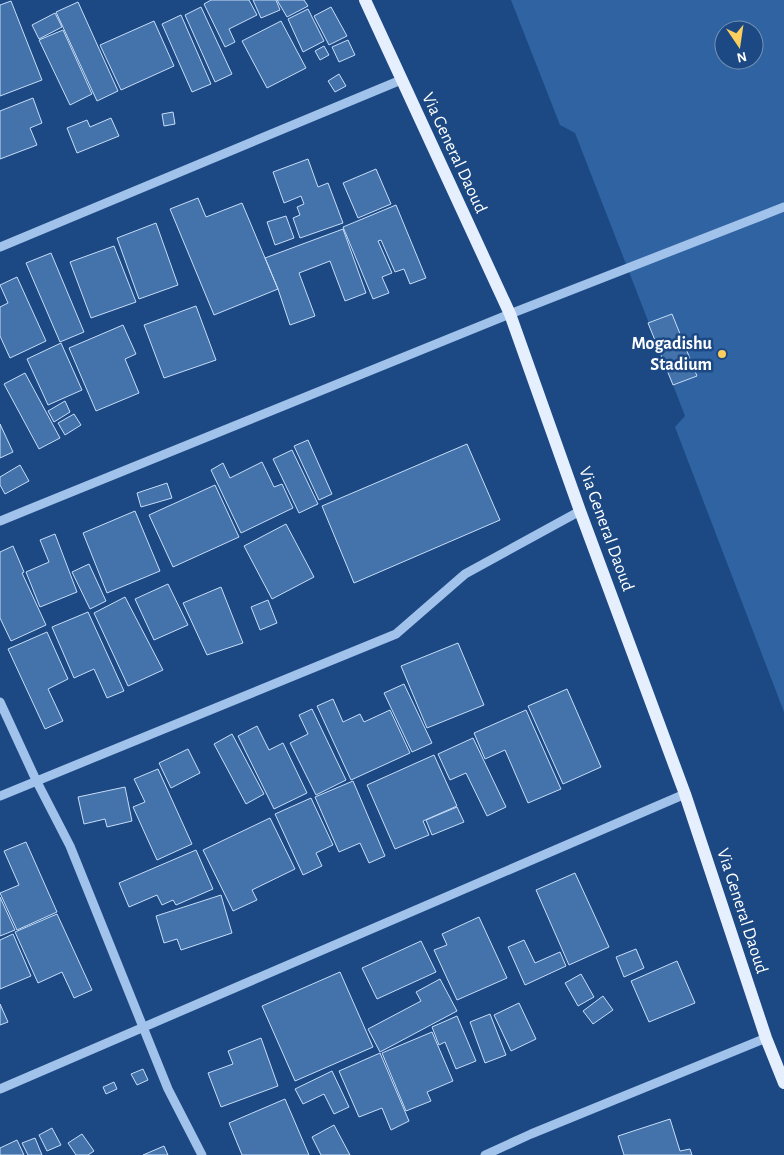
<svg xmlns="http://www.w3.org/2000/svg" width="784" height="1155" font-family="'Alegreya Sans',sans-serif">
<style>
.green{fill:#2f63a2;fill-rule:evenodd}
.building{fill:#4473ac;stroke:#c6ddf8}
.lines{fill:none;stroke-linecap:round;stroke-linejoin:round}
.minor{stroke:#a1c2ea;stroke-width:9}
.major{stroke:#e5effe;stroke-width:12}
.poi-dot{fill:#fbce5e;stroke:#1c4983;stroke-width:2}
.labels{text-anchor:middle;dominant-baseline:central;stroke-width:5;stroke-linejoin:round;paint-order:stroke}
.street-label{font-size:18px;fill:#fff;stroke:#1c4983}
.poi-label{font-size:18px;font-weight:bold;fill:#fff;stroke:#1c4983;text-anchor:end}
</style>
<rect width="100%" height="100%" fill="#1c4983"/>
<path class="green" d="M511,0H784V712L675,427L685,416L673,385L575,133L560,125ZM724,30H754V60H724Z"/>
<path class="building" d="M211,0H249L257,15L229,29L235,42L225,47L204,4Z
M253,0H276L280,10L261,18Z
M277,0H304L308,6L287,17Z
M11,1L42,80L0,96V5Z
M78,2L118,91L97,101L56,12Z
M201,7L232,74L215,82L185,15Z
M331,7L347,36L329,45L314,16Z
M308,9L324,41L303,52L288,19Z
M55,13L62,27L39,39L32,25Z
M181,15L211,84L192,92L162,24Z
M154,21L174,66L121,90L100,45Z
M281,21L306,68L267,88L242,41Z
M63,30L92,94L70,105L39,40Z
M348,40L355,55L339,62L332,47Z
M324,46L329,55L320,60L315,51Z
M339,74L346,86L335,92L328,81Z
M33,98L42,123L30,128L37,145L0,159V111Z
M173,112L175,124L164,126L162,114Z
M111,118L119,136L77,153L67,128L87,120L90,127Z
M308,159L318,187L328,183L343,223L300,238L293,218L300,215L297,207L304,204L301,196L284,203L273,172Z
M376,169L391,204L358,218L343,183Z
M198,198L206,217L242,203L278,289L214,315L170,209Z
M396,205L426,278L410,284L404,269L395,272L381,240L378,241L392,273L382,277L389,293L373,299L343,227Z
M286,216L294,238L275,245L267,222Z
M156,223L178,285L139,299L117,238Z
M343,229L366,293L345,301L330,261L299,273L315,316L290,325L278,289L265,258Z
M114,246L136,302L91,318L70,262Z
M51,253L84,332L60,342L26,263Z
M17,277L46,341L10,358L0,336V307L8,303L0,285Z
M196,306L216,360L164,378L144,325Z
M672,314L697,376L673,385L648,323Z
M123,325L136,354L125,359L139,393L96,411L69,348Z
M61,343L82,390L48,405L27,359Z
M25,373L60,438L39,449L4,384Z
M65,401L70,412L54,422L48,411Z
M74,414L81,425L65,435L58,423Z
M0,424L13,452L0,458Z
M308,440L332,494L319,500L294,446Z
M467,444L500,520L354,583L322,506Z
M292,450L318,504L299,513L273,459Z
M262,462L274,487L282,484L293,508L241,533L211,470L223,463L230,478Z
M20,465L29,481L5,494L0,485V477Z
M167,483L172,498L141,507L137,493Z
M215,485L239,537L173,567L149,515Z
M135,511L160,571L107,593L83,533Z
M286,524L314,577L272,599L244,546Z
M55,534L77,592L40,607L26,572L49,562L40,540Z
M13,546L24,572L22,573L46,625L11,641L0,618V552Z
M89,564L106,601L90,609L72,572Z
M168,584L188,625L154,640L135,599Z
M221,587L243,643L207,655L183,603Z
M125,597L163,670L128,686L94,613Z
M268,600L277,623L260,630L251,607Z
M88,612L124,691L107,698L94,669L74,678L52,627Z
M47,632L68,679L48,689L63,721L45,729L8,649Z
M458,643L484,705L427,728L401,666Z
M404,684L432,743L412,752L384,693Z
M567,689L601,767L563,784L528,706Z
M333,699L343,722L360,714L364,722L390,710L410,753L351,780L317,706Z
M312,709L346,780L316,795L290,743L308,734L299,715Z
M526,710L561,789L528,803L505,750L485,759L474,733Z
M257,726L269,750L283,743L307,793L274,809L238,736Z
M232,734L264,794L246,804L214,744Z
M473,738L506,807L487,816L466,773L450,780L438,754Z
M188,749L200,773L171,788L159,763Z
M434,755L457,806L423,821L429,835L395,849L367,785Z
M158,769L192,844L157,860L133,807L145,802L134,779Z
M353,781L385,856L369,863L360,843L339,852L315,797Z
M125,787L132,821L107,827L105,819L84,824L78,797Z
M311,798L333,845L316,853L322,866L303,875L275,814Z
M457,807L464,822L432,835L426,820Z
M270,818L295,869L252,890L257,900L233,911L203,850Z
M26,842L57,912L17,930L0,893L19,885L4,851Z
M196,850L213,889L176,905L173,900L162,905L157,895L129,907L119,883Z
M575,873L609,947L569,965L536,890Z
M221,895L232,933L181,950L177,939L164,943L156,916Z
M0,897L15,930L0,936Z
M57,914L92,990L74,998L62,972L38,983L15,932Z
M479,917L507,978L457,1000L434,950L447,945L442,934Z
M13,934L31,976L0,989V940Z
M524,940L535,963L560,952L566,966L525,985L508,947Z
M421,941L436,972L377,999L362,968Z
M636,949L644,968L624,977L616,957Z
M677,961L695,1003L649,1022L631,981Z
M340,972L373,1047L295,1081L262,1006Z
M581,974L594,997L578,1006L565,983Z
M440,979L457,1011L380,1052L368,1029L421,1001L416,992Z
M603,996L613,1010L593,1024L583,1011Z
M519,1003L536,1039L511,1051L494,1015Z
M0,1004L8,1022L0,1025Z
M490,1014L506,1055L485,1063L470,1022Z
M457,1016L476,1061L456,1069L445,1042L439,1045L432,1027Z
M432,1032L453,1081L427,1092L431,1101L406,1111L382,1053Z
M261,1038L278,1086L221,1107L208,1073L233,1064L228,1051Z
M380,1053L409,1121L391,1130L382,1108L359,1117L339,1071Z
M143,1069L148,1080L137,1085L131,1074Z
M332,1071L349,1107L334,1114L324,1094L303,1104L295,1089Z
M114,1082L117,1089L106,1094L103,1087Z
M285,1099L309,1155H242L229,1123Z
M670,1119L680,1151L690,1149L692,1155H624L618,1136Z
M334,1125L350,1155H321L312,1137Z
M52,1128L61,1145L47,1151L39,1135Z
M82,1134L94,1151L88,1155H76L68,1143Z
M35,1138L42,1155H28L22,1143Z
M17,1140L24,1155H0V1148Z
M164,1146L168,1155H143Z"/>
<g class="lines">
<path class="minor" d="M0,247L401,80
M0,521L510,314L784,207
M0,702L36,780L70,846L168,1089L202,1155
M0,796L396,634L465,574L580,511
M0,1089L685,794
M485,1155L531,1134L766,1038"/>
<path class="major" d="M365,0L510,314L580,511L685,794L766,1038L784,1083"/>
</g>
<circle class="poi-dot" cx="722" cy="354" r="5"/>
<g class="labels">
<g class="street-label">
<text transform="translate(454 153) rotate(65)">Via General Daoud</text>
<text transform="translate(606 529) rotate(70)">Via General Daoud</text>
<text transform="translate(742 911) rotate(72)">Via General Daoud</text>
</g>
<g class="poi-label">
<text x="712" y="344">Mogadishu<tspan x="712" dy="21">Stadium</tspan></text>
</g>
</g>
<g transform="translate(739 45) rotate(167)"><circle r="24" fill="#1c4983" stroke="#7792b5"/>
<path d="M0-4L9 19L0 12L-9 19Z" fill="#fbce5e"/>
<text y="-8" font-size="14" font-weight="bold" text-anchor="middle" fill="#ffffff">N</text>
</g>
</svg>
